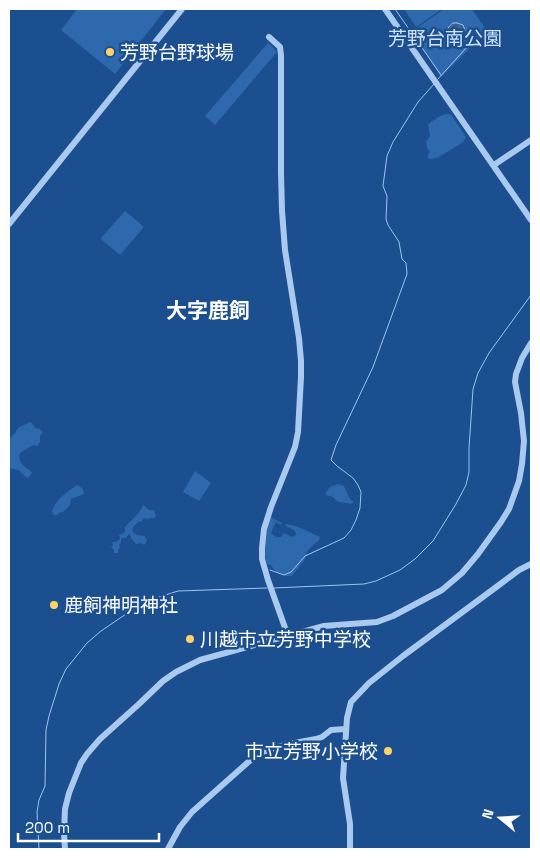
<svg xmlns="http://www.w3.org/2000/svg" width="540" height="858" font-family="'Space Grotesk','Noto Sans JP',sans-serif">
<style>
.green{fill:#2e69ad}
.water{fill:#3c6290;stroke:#9cc4f0}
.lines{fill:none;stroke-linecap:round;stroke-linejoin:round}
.stream{stroke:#9cc4f0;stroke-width:1}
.tertiary{stroke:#a9c9ee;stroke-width:6}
.poi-dot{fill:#ffd166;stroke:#1b4f8f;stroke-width:2}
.labels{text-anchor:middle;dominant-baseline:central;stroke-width:5;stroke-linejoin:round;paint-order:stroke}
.park-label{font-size:19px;fill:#cfe3fa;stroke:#1b4f8f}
.poi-label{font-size:19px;fill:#fff;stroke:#1b4f8f;text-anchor:start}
.quarter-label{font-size:21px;font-weight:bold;fill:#fff;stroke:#1b4f8f}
</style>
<rect width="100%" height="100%" fill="#1b4f8f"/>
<path class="green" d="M77,9H166L115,74L61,30Z
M404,9H442L416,27Z
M444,9H472L489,34L472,46L441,77L411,32Z
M268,43L271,45L277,52L215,125L205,116Z
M446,114H449L452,116L464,134L466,138L462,143L437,158L430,159L427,157L430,152L427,148L426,142L430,136L428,124L440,116Z
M125,211L143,226V228L120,255L102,240L101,238Z
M30,422L32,423L35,428L40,429L43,433L40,436V442L38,446L33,445L20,453C17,463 25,467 32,472L30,476L27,478C20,472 19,468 9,469V439L15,433L18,428Z
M195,471L211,483L199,501L183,492Z
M338,484L344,486L350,499L354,502L351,504C343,501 339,505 333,497L326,495V492L330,487Z
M77,485L82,488L84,492V494L71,499L70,505L63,512L59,513L57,515H54L52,512C54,501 68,491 77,485Z
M143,505L149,510H154L156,516L154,518H150L148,519L144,518L142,521C136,522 135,525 132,530C134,536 139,535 145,536V538L147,539L146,543L144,545L141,543L136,544L131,538V536L129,534L126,538H122L121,540V543L119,545L120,547L118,550V553H114V550L111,547L113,545L112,542H116L120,539L119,535L122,534L125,532V527C126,526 138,514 139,512C141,510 142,508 143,505Z
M270,517L282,523L281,525L276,522L274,526L271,533L276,537H281L284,533L292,537L296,535L295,531L286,526L285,524C297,525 309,532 320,537L319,540L307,551L305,559L292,576C284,577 275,573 271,565L267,564C263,554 267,527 270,517Z"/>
<path class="water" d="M453,23H457L463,25L465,30L464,32L457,34V38L460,40L453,44C442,40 445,29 453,23Z"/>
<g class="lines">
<path class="stream" d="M395,9L441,75
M438,79L467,47L463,41L460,40
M270,570L284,575L291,572L305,556L344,538L351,530L356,520L360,508L361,492L358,485L353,478L337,466L331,460L336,445L373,367L407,274L406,263L402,259L399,242L388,225L386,219L387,196L383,186L387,156L393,142L418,102L434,84
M274,588L364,584L376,581L400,570L415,559L433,541L456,504L466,485L469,472V448L473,389L478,373L489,353L531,295
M39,849L37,812L39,800L45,786L46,730L49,716L59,684L66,669L87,643L101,631L129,612L159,597L178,591L267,588"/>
<path class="tertiary" d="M385,9L531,220
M269,37L280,47L281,55V173L282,211L285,250L299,338L301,361V377L298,432L295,447L271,507L264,529L262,548V559L268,580L288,636
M494,165L531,140
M9,224L182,9
M65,849L64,833L65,809L69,793L81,763L87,754L100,739L139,704L163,681L176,672L200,660L324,626L377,622L393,616L442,590L462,573L478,554L501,522L509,509L519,481L522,464L524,441L521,413L515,382L516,374L522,358L531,343
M168,849L180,827L192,812L255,756L260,753L284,745L316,739L322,737L331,730L345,729
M350,849V824L343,778L347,718L351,702L369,683L403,656L499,585L519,570L531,564"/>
</g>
<g class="poi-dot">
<circle cx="110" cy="52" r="5"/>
<circle cx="54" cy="605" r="5"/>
<circle cx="190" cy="639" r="5"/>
<circle cx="388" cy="751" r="5"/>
</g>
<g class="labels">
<g class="park-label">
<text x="445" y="38">芳野台南公園</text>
</g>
<g class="poi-label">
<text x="120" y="52">芳野台野球場</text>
<text x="64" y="605">鹿飼神明神社</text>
<text x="200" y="639">川越市立芳野中学校</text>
<text x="378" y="751" text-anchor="end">市立芳野小学校</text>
</g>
<g class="quarter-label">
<text x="208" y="310">大字鹿飼</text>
</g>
</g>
<rect width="540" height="858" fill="none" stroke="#ffffff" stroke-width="20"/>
<g transform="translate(500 818) rotate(288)" stroke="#1b4f8f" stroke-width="4" paint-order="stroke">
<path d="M0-4L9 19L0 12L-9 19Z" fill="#ffffff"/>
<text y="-8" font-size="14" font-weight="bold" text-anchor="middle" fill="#ffffff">N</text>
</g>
<path d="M18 833v8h141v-8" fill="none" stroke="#ffffff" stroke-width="2.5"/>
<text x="25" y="833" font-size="15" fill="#ffffff" stroke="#1b4f8f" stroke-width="4" paint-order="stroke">200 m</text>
</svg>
